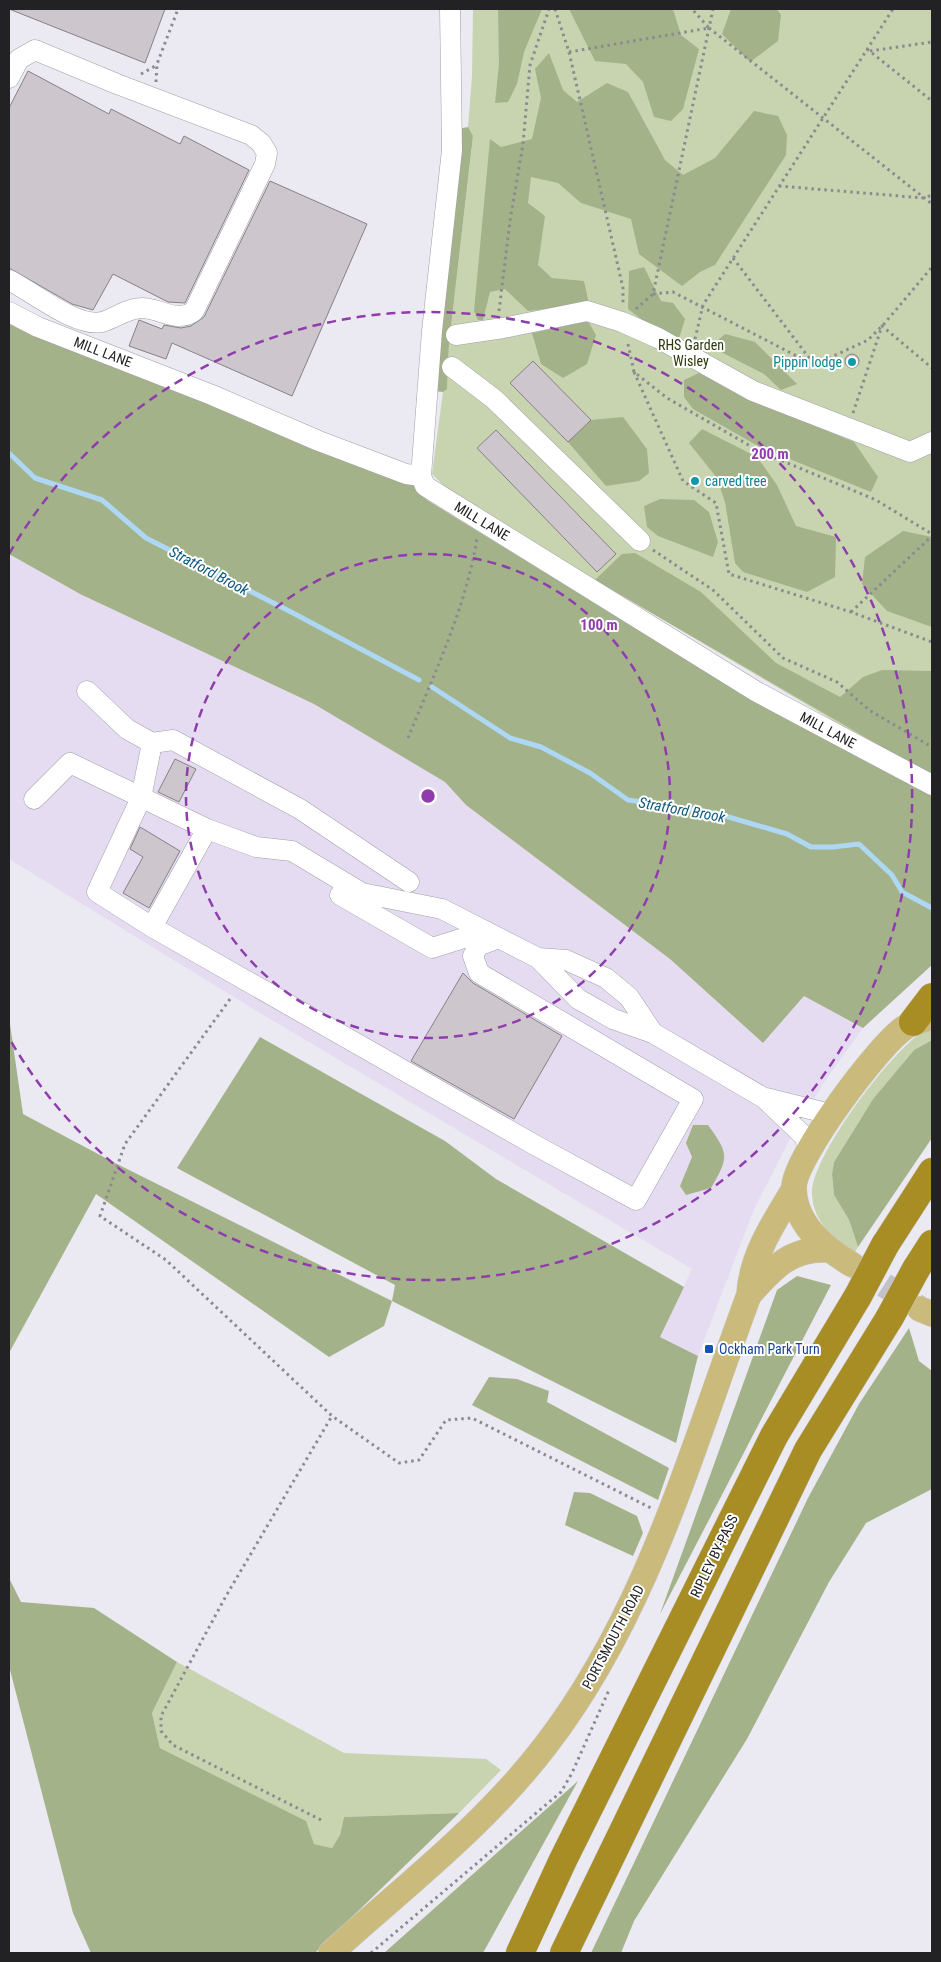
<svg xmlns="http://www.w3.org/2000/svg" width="941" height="1962" font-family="'Roboto Condensed',sans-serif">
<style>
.industrial{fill:#e5dcf1}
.green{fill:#c7d4af}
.forest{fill:#a4b28a}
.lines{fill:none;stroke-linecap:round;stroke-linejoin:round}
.stream{stroke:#add7f2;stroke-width:5}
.building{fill:#cdc6cc;stroke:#878086}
.major-tunnel{stroke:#c3c1c9;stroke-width:25;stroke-dasharray:25 12;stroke-linecap:butt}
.minor-casing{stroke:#a19fa7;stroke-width:21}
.major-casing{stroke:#cacaca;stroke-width:26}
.highway-casing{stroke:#cacaca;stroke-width:29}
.path{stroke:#8b8a90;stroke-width:3;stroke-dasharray:2.5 4;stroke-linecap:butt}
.minor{stroke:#fff;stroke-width:20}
.major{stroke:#cabb7c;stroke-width:25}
.highway{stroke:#a78d24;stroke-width:28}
.highway-bridge-casing{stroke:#cacaca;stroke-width:29;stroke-linecap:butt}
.highway-bridge{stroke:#a78d24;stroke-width:28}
.ring{fill:none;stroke:#8f3dac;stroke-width:2.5;stroke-dasharray:9 6}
.culture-dot{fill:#0f9aa8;stroke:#fff;stroke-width:2}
.transit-dot{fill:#1a4fb4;stroke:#fff;stroke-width:2}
.labels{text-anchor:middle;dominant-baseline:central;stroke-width:4;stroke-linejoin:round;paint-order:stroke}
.park-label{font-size:14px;fill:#2c3909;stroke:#fff}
.street-label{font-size:14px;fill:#222124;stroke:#fff}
.culture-label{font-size:14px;fill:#0d838f;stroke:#fff;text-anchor:end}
.transit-label{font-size:14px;fill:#164399;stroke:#fff;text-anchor:start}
.water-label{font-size:15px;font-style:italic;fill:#0d587b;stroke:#fff}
.centre{fill:#8f3dac;stroke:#fff;stroke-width:2.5}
.ring-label{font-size:15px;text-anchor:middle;font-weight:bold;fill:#8f3dac;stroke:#fff;stroke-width:4;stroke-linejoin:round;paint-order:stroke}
</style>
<rect width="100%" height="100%" fill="#ebe9f2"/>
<path class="industrial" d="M9,554L80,594L314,704L445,782L466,805L670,959L763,1043L804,996L863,1028L827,1078L790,1139L754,1209L698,1356L660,1337L692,1269L255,1010L9,859Z"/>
<path class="green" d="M473,9H932V776L836,722L455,497L432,474L443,392L447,388L449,344L473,137L468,127L472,76Z
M932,1026V1040L914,1050L873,1099L834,1162L832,1174L834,1195L849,1220L858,1247L853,1255C834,1238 813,1222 812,1194C810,1157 899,1039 932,1026Z
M177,1662L344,1753L486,1759L501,1770L459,1813L344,1817L340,1835L332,1848L314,1844L305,1821L160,1748L152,1713Z"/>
<path class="forest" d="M498,9H542L524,52L517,84L508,102L495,103L499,64Z
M569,9H673L681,35L699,49L683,109L671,121L654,117L643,82L626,64L595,61Z
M731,9H777L781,15L778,41L750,62L722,34Z
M549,53L563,90L577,102L607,83L628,92L665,160L683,175L715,158L754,111L778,116L787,135L786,155L715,265L700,272L682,286L639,254L631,219L581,203L558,183L531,177L528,203L545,216L538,265L552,278L584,281L589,304L528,311L505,289L490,292L483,320H478L474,311L490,139L501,147L532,139L541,98L535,69Z
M468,127L473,136L449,344L447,389L443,392L433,391L458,129Z
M644,267L661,301L673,303L685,319L678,342L664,337L628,309L629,271Z
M9,321L412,483L427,500L616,616L932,794V965L863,1028L804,996L763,1043L670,959L466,805L445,782L314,704L80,594L9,554Z
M588,321L596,335L587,364L563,378L541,364L532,333Z
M725,334L755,342L797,384L781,390L764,374L723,353L716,342Z
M699,373L740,395L854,442L878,477L871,492L758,446L693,409L684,397V380Z
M623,417L647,449L649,473L639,481L606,486L568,442L591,420Z
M702,429L757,457L777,485L796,526L836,537L835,577L807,592L743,572L735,563L725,502L717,478L689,443Z
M660,499L694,500L709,512L718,542L713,557L658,536L647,527L644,506Z
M903,531L932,537V627L887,611L862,584L865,557Z
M635,553L701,592L776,663L840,697L863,677L882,670L932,671V776L595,580L622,554Z
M9,1017L23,1114L113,1162L392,1301L395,1285L177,1168L260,1037L445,1141L496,1179L684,1287L660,1337L698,1356L676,1443L392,1301L384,1326L329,1357L96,1194L9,1353Z
M932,1040V1138L858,1247L849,1220L834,1195L832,1174L834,1162L873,1099L914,1050Z
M693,1125H708C729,1154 729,1157 711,1188L686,1195L680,1186L692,1157L686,1143Z
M797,1276L831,1285L660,1614L777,1290Z
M909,1328L919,1361L932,1371V1489L866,1523L829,1582L747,1739L634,1921L621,1953H591L808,1498L859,1404Z
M489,1377L517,1379L549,1391L547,1402L669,1468L658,1500L472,1405Z
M574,1492L590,1493L637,1516L643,1533L633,1556L565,1525Z
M9,1578L21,1602L94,1608L177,1662L152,1713L160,1748L306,1821L314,1844L332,1848L340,1835L344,1817L459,1813L315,1953H91L73,1913L9,1666Z
M578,1781L483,1953H384Z"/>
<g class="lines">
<path class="stream" d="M9,453L35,478L102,500L146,538L293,613L419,680
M432,687L510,738L541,747L590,773L628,800L715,813L787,834L811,847H833L859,844L892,875L902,892L932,908"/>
</g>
<path class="building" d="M9,9H165L145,63Z
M28,71L109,114L111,109L180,144L184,136L249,170L185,303L168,302L113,274L93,310L72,304L9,268V108Z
M270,181L367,224L292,396L172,343L166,359L129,346L139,320L162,329L164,325L181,328L191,326L204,317Z
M845 361a7 7 0 1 1 14 0a7 7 0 1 1-14 0Z
M533,361L591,420L568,442L510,383Z
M496,430L616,554L597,572L477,448Z
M175,759L196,769L179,802L158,792Z
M140,827L180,851L149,908L123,893L143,857L130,849Z
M463,973L473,983L562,1036L514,1119L411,1061Z"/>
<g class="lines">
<path class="major-tunnel" d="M853,1265L918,1307"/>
<g class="minor-casing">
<path id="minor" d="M450,9L452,150L432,331L421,476L425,486L757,692L932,785
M9,78L19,59L35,50L117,84L251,135L261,143L267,153L265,164L194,311C178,324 160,308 142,308C127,308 116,318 102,322C77,328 31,291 9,280
M9,312L38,327L212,395L319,441L406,474L421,476
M456,335L503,328L587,311L622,322L658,338L753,391L910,452L932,442
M452,367L494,399L640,541
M87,691L127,729L152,743
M34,799L70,763L207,829L256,847L292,851L362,893L442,909L538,958L578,999L587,1004L613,1019L653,1033L764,1098L805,1137L808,1152
M207,829L152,927L533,1144L636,1200L693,1099L479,973L473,956L478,946L499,938
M340,895L432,948L486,931
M152,927L97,892L141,798L152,743L173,740L300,809L409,882
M538,958L566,960L606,978L629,997L653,1033
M766,1098L822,1112L834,1113"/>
</g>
<g class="major-casing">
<path id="major" d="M851,1264C823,1247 794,1223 794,1187C795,1157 878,1046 904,1028C913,1021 922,1020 932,1018
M749,1295C773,1268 790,1248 829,1250
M920,1309L932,1314
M331,1953C405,1886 484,1826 546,1745C648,1612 691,1450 749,1295C751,1256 774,1222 794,1189"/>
</g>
<g class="highway-casing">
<path id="highway" d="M913,1022L932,997
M885,1245L932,1172
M916,1269L932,1244
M520,1953L563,1860L774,1436L858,1296
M564,1953L808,1450L890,1317"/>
</g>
<path class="path" d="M555,9L569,52L623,288V304
M709,28L932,204
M867,49L932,101
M870,51L932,42
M569,52L709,28L692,9
M141,74L157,65
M156,82L157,64L178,9
M779,186L924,198L932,195
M733,258L813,363
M653,294L673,292L814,365L868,340L884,324L932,267
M636,309L653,294L713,9
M499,311L510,221L523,144L530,65L549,9
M695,339L703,305L893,9
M628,344L634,372L667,398L759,451L876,500L932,534
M634,372L683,481L716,503L729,574L851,612L932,642
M853,413L882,326L932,368
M653,550L713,590L783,658L837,682L869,710L932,747
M851,612L932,536
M408,738C434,674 466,608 477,538
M230,999L125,1144L100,1216L166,1260L332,1416L399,1463L419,1460L446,1420L472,1418L651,1508
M321,1820L173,1745L161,1731V1716L226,1596L332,1416
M371,1953L561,1792L572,1773L609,1690"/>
<use href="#minor" class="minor"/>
<use href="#major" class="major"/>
<use href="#highway" class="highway"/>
<g class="highway-bridge-casing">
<path id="highway-bridge" d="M858,1296L885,1245
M890,1317L916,1269"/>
</g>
<use href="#highway-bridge" class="highway-bridge"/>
</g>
<g class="ring">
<circle cx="428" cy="796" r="242"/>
<path d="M9 554A484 484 0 1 1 9 1038"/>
</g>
<g class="culture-dot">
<circle cx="852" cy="362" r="5"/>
<circle cx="695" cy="481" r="5"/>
</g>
<rect class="transit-dot" x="704" y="1344" width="10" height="10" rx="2.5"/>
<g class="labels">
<g class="park-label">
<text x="691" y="345">RHS Garden<tspan x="691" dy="16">Wisley</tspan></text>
</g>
<g class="street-label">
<text transform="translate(103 352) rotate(21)">MILL LANE</text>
<text transform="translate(482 521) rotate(31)">MILL LANE</text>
<text transform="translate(828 730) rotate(28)">MILL LANE</text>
<text transform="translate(714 1556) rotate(-64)">RIPLEY BY-PASS</text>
<text transform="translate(613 1637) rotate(-62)">PORTSMOUTH ROAD</text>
</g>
<g class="culture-label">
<text x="842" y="362">Pippin lodge</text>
<text x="705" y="481" text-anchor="start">carved tree</text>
</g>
<g class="transit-label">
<text x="719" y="1349">Ockham Park Turn</text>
</g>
<g class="water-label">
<text transform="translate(209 571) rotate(28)">Stratford Brook</text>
<text transform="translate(682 810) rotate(10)">Stratford Brook</text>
</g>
</g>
<circle cx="428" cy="796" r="8" class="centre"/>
<g class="ring-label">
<text x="770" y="459">200 m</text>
<text x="599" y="630">100 m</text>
</g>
<rect width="941" height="1962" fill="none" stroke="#222124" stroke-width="20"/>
</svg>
